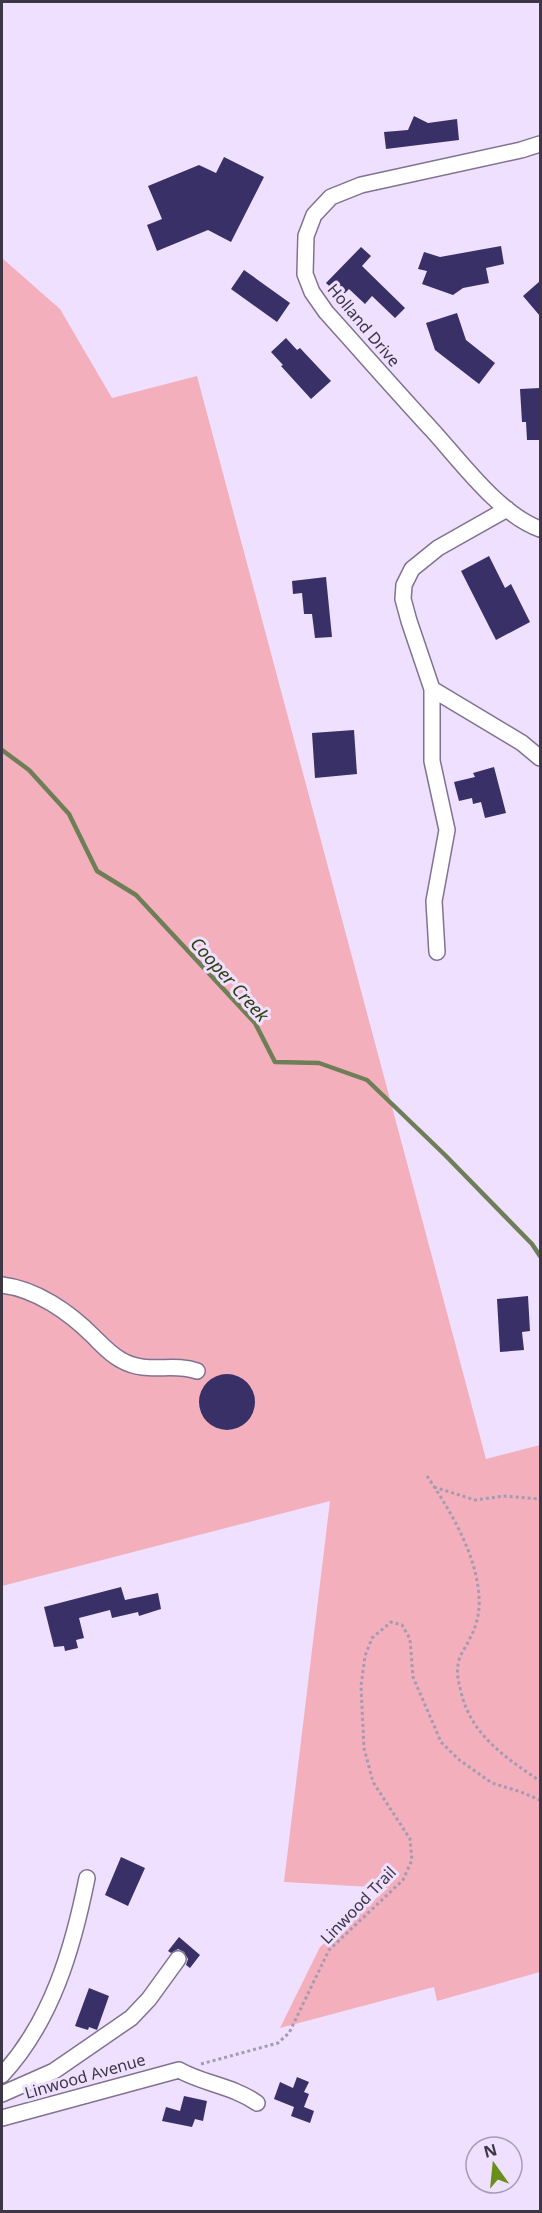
<svg xmlns="http://www.w3.org/2000/svg" width="542" height="2213" font-family="'Noto Sans',sans-serif">
<style>
.green{fill:#f3b0bc}
.lines{fill:none;stroke-linecap:round;stroke-linejoin:round}
.stream{stroke:#6e7e56;stroke-width:4.5}
.building{fill:#383067}
.minor-casing{stroke:#817292;stroke-width:18}
.path{stroke:#a59ab1;stroke-width:3;stroke-dasharray:3 3;stroke-linecap:butt}
.minor{stroke:#fff;stroke-width:15}
.labels{text-anchor:middle;dominant-baseline:central;stroke-width:6;stroke-linejoin:round;paint-order:stroke}
.street-label{font-size:16px;fill:#3d3644;stroke:#eee0fe}
.water-label{font-size:18px;font-style:italic;fill:#2e3f0f;stroke:#eee0fe}
</style>
<rect width="100%" height="100%" fill="#eee0fe"/>
<path class="green" d="M2,258L60,309L112,398L197,376L486,1459L540,1445V1972L437,2001L434,1987L280,2028L320,1947L388,1888L284,1882L330,1501L2,1586Z"/>
<g class="lines">
<path class="stream" d="M2,750L29,770L69,814L97,871L136,895L255,1023L275,1062L319,1063L367,1080L445,1155L532,1244L540,1256"/>
</g>
<path class="building" d="M414,116L428,123L457,119L459,140L386,149L384,132L408,130Z
M224,157L264,177L231,242L208,230L157,251L147,225L162,219L148,186L199,165L216,173Z
M501,246L504,264L486,268L489,283L463,288L453,295L422,284L427,271L418,269L424,252L440,257Z
M361,247L371,256L362,266L405,308L395,318L372,296L365,304L349,289L341,297L326,283Z
M244,270L290,303L277,322L231,289Z
M540,281V316L523,296Z
M457,313L466,340L495,363L479,384L435,350L426,323Z
M286,338L297,350L300,348L331,381L311,399L281,366L283,365L271,352Z
M540,388V440H527L526,422H522L520,389Z
M489,556L505,588L511,584L530,622L496,640L461,571Z
M326,577L332,637L315,638L312,614H304L302,593L293,594L292,581Z
M354,730L357,774L315,778L312,733Z
M494,767L506,813L485,818L481,802L473,804L472,798L459,801L454,782L475,777L473,773Z
M528,1296L530,1331L522,1332L524,1350L500,1352L497,1299Z
M199 1402a28 28 0 1 1 56 0a28 28 0 1 1-56 0Z
M121,1587L125,1600L158,1593L161,1609L139,1616L138,1612L112,1618L110,1610L79,1618L84,1638L76,1640L78,1648L65,1651L64,1646L54,1647L44,1607Z
M121,1857L145,1868L128,1906L105,1895Z
M179,1937L200,1955L190,1968L186,1965L188,1959L184,1952L178,1949L171,1953L168,1951Z
M89,1988L109,1996L97,2030L89,2027L88,2030L75,2026Z
M297,2077L309,2082L304,2092L309,2094L304,2107L314,2111L310,2123L291,2116L294,2107L274,2099L280,2082L293,2088Z
M184,2096L207,2101L203,2121L195,2119L192,2127L162,2121L166,2107L180,2111Z"/>
<g class="lines">
<g class="minor-casing">
<path id="minor" d="M540,144L521,150L361,185L331,197L314,215L306,236L305,274L312,292L326,312C362,352 397,392 433,431C462,463 499,514 540,529
M507,509L438,548L412,569L404,585L403,599L409,621L432,689L522,743L540,758
M432,689V761L447,830L434,901L437,952
M2,1285C36,1289 69,1312 93,1336C102,1345 110,1354 121,1360C147,1375 172,1362 197,1371
M2,2075C52,2021 73,1948 87,1878
M2,2094L54,2071L131,2018L149,1999L178,1959
M2,2118L179,2070C204,2084 233,2086 257,2103"/>
</g>
<path class="path" d="M427,1476C450,1510 476,1553 479,1596C480,1612 477,1626 469,1640C466,1647 461,1653 459,1660C456,1672 458,1680 461,1692C471,1735 506,1758 540,1781
M434,1487L475,1500L504,1496L540,1499
M201,2064L278,2043L289,2033L329,1950L403,1880L412,1860L410,1839L373,1782L364,1748L361,1686L365,1656L372,1638L391,1622L402,1625L410,1639L413,1677L441,1742L458,1759L492,1783L521,1792L540,1800"/>
<use href="#minor" class="minor"/>
</g>
<g class="labels">
<g class="street-label">
<text transform="translate(364 325) rotate(50)">Holland Drive</text>
<text transform="translate(358 1905) rotate(-46)">Linwood Trail</text>
<text transform="translate(85 2076) rotate(-16)">Linwood Avenue</text>
</g>
<g class="water-label">
<text transform="translate(230 979) rotate(48)">Cooper Creek</text>
</g>
</g>
<rect width="542" height="2213" fill="none" stroke="#3d3644" stroke-width="6"/>
<g transform="translate(494 2165) rotate(345)"><circle r="28" fill="#eee0fe" stroke="#a79cb4" stroke-width="1.5"/>
<path d="M0-4.5L10 22L0 15L-10 22Z" fill="#698e19"/>
<text y="-9" font-size="16" font-weight="bold" text-anchor="middle" fill="#3d3644">N</text>
</g>
</svg>
